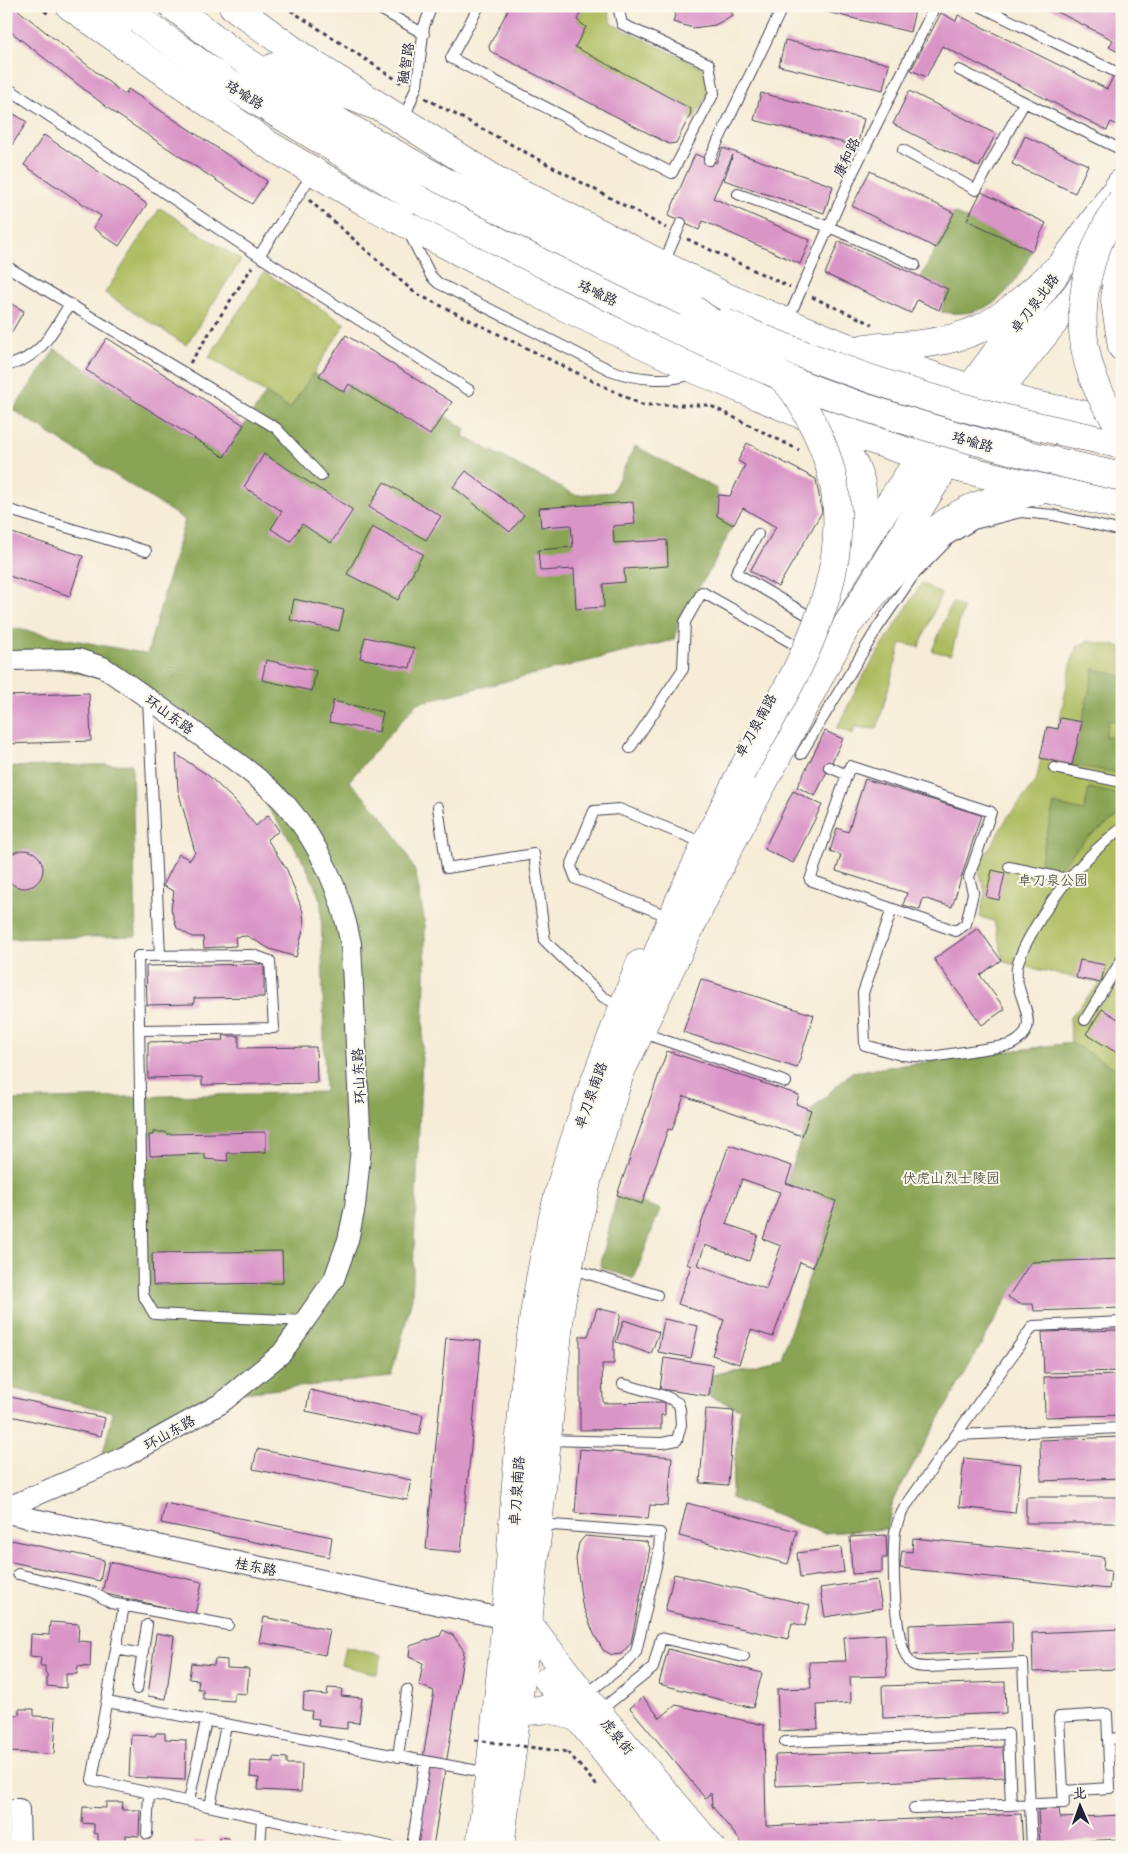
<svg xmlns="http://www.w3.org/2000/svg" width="1128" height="1853" font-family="'Playpen Sans','LXGW WenKai TC',sans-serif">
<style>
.green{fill:#adbc5e;stroke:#686f4c}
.forest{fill:#8aa455;stroke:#566348}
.building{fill:#da95c7;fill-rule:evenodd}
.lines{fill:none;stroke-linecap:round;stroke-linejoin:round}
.lane-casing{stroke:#424052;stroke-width:12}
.street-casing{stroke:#424052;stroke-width:22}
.secondary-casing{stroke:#424052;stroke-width:29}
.primary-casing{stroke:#424052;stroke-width:29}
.highway-casing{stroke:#424052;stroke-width:29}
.path{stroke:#424052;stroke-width:3;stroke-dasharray:4 4;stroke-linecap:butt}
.lane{stroke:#fff;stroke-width:10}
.street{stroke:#fff;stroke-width:20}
.secondary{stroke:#fff;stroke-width:28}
.primary{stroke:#fff;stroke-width:28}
.highway{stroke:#fff;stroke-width:28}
.highway-bridge-casing{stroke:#424052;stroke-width:29;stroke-linecap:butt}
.path-bridge{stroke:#424052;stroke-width:3;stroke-dasharray:4 4;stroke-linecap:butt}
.highway-bridge{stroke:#fff;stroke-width:28}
.labels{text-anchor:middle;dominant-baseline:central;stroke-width:4;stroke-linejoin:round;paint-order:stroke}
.street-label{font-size:14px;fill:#22223b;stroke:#fbf7ec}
.park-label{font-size:14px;fill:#535847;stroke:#fbf7ec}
</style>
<rect width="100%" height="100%" fill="#fbf7ec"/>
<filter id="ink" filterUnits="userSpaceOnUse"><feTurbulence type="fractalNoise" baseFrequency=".02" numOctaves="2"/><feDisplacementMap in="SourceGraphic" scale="10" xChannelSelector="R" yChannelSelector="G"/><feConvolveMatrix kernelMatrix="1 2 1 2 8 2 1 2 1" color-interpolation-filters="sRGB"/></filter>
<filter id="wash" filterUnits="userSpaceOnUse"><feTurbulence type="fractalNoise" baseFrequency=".0096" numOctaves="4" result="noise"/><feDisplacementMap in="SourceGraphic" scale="20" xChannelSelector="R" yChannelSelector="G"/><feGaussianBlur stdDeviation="1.12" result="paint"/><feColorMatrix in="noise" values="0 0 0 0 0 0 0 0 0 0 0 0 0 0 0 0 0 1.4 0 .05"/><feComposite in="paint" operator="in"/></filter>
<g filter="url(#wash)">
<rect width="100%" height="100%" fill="#f6ecd7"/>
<path class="green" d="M584,6H607L612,24L705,69L709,92L694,120L689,117L691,111L688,106L575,47L586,27L577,20Z
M160,208L241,260L186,345L105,293Z
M264,272L345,324L290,409L209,357Z
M922,583L941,594L919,647L901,643L877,729L854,727L853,734L837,728L861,680Z
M952,602L963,608L951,655L932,651Z
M1088,641L1122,647V1259L1030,1263L1008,1297L893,1500L887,1529L823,1533L731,1498L740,1409L709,1396L712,1375L781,1358L836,1201L786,1183L811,1110L852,1072L1071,1043L1070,1017L1100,983L1004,962L994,921L980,917L985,892L978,868L1007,818L1036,782L1047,727L1058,729L1073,655L1078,646Z
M345,1647L382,1655L377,1674L341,1665Z"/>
<path class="forest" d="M954,213L1032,251C1012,291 992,320 941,312L948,289L921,277Z
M55,349L223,457L266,393L290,409L313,373L343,392L349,384L430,435L443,415L466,429L463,436L575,495L612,492L635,446L717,489V516L733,525L711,569L679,618L674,640L417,703L349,781L380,814L404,848L416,874L425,925V982L412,1298L392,1377L214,1396L123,1452L101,1462L113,1412L6,1387V1100L325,1092L321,903C310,866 288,836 266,805C252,785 239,764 224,746C173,686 80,672 6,660V627L147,654L185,520L13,410Z
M1094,669L1122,676V722L1109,720L1105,736L1122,740L1119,773L1072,765Z
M132,764L136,936L6,939V767Z
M1089,788L1122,795L1121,814L1086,839L1056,871L1039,867L1054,804L1084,811Z
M1071,1043L1122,1072V1259L1030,1263L1008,1297L893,1500L887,1529L823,1533L731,1498L740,1409L709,1396L712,1375L781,1358L836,1201L786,1183L811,1110L852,1072Z
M617,1195L660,1209L634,1279L600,1267Z"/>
<g id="blocks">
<path class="building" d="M6,6H13L125,95L128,89L267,181L252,204L113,112L6,28Z
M510,6H584L577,20L586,27L575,47L691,109L690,115L676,143L669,144L490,51L489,46Z
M659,6H728L733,15L715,25L693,28L673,22L676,12Z
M810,6H916L910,32L810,8Z
M1046,6L1122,8V54L1109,47L1113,40Z
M941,13L956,21L958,15L1107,89L1122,60V119L1117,125L1111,122L1107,130L942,46L926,77L911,70Z
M785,40L889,64L883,90L779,66Z
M909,91L996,134L979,167L893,124Z
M761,93L864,119L857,146L754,120Z
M6,109L27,122L6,154Z
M44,135L147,204L119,246L93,228L101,216L24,165Z
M1025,136L1088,165L1075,193L1012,164Z
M723,148L833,186L824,213L724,180L733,155L713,198L810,240L800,264L703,221L699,230L668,216L695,154L716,163Z
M870,171L954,213L936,248L852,206Z
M981,192L1046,223L1032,251L967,220Z
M839,241L948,289L939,310L917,300L911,313L825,274Z
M6,301L24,311L10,335L6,332Z
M346,335L452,402L430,435L349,384L344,392L319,376Z
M107,338L244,425L224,457L86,370Z
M747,443L816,479L822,512L778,587L750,571L776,527L743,508L733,525L717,516L718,495L730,496L745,465L738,461Z
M264,454L353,510L331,543L302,524L291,541L271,529L282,511L244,487Z
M466,471L524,515L510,532L453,487Z
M384,482L441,516L426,540L369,507Z
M633,502L635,524L613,526L614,543L667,540L668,566L624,569L625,582L603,584L604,607L576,609L574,569L540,571L538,550L573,547L571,525L541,527L539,508Z
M372,527L423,554L398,600L347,574Z
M6,531L83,556L70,596L6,575Z
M294,599L344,610L339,631L290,620Z
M365,637L414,648L410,668L360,658Z
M266,660L316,671L312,691L262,680Z
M89,693L91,741L6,744V696Z
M333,701L383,712L379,732L329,722Z
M1060,718L1082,722L1072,765L1040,758L1047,727L1058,729Z
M825,731L843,739L815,796L797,787Z
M176,754L209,776L236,802L256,826L268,815L279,831L267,839L287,870L303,912L304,926L296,957L270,949L247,936L235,937L236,946L204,948L203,937H192L177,928L171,909L174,891L163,886L179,854L190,860L195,852L178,790Z
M865,779L981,815L952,907L923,898L920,910L903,905L907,893L836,871L841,855L830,851L837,828L848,832Z
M793,791L822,805L793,863L764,849Z
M5 869a19 19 0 1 1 38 0a19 19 0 1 1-38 0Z
M992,870L1005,873L999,900L986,897Z
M978,928L1001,960L980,975L1005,1009L982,1025L934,959Z
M1080,960L1105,965L1101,983L1076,978Z
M264,964V997L194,998V1004L147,1005L146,966Z
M701,979L814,1015L797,1068L683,1032Z
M1102,1009L1118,1019L1122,1012V1056L1086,1034Z
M223,1036H239V1048L316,1047L317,1083L202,1085V1077L148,1078V1042L224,1040Z
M667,1051L799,1095L796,1104L811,1110L802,1136L684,1096L672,1130L668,1129L642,1204L617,1195Z
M153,1132H165L168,1134L266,1132V1152L227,1153L228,1161L205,1159V1154L150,1156L149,1135H153Z
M729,1145L792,1166L786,1183L836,1201L813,1267L800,1262L773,1337L751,1330L739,1364L712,1355L724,1320L678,1304L691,1266L687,1264ZM742,1179L780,1192L763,1239L781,1246L766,1289L698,1265L705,1245L749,1261L758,1235L726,1224Z
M282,1251L283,1283L153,1285L152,1253Z
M1122,1259V1308L1034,1311L1033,1304H1019L1008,1297L1031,1262Z
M597,1308L621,1314L614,1341V1364H602L603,1403L665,1402V1415H661V1429L580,1430V1336H588Z
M664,1319L698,1326L691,1358L658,1352Z
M624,1320L659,1332L651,1354L616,1342Z
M1122,1330V1371L1044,1373L1042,1332Z
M446,1338L481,1341L461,1552L426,1549Z
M664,1358L713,1365L709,1396L660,1389Z
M1122,1375V1415L1045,1417L1044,1377Z
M310,1390L423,1415L419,1435L306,1411Z
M6,1396L105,1418L101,1436L6,1415Z
M706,1409L734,1411L728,1485L700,1483Z
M1122,1437V1478L1041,1481L1040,1440Z
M257,1449L411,1480L407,1500L253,1469Z
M580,1449L672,1457L668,1506L650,1505L648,1519L575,1513Z
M964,1458L1021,1464L1015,1513L959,1507Z
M1026,1497H1122V1523H1026Z
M165,1503L332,1537L329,1557L161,1523Z
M687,1503L797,1531L788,1564L679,1536Z
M886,1535L887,1558H882V1572L852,1574L850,1537Z
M585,1536L642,1541L647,1542L650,1548L631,1643L621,1654L612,1655L603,1650L594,1634L582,1604L576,1559L579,1543Z
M913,1538L1104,1557L1103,1570L1111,1571L1109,1589L900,1568L902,1551L912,1552Z
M11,1540L104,1560L100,1581L7,1561Z
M841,1547L844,1572L800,1578L797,1553Z
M109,1562L202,1582L195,1614L102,1593Z
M1117,1564H1122V1600H1117Z
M674,1574L810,1605L805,1626L792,1623L788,1639L665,1611Z
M877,1580L882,1608L825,1617L820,1588Z
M264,1617L330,1630L325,1655L259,1642Z
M1012,1621L1013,1651L910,1655L909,1625Z
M50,1622L79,1624L78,1641L91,1642L90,1667L78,1666L77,1674H66V1688L47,1686V1674L45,1672V1666H40L41,1657L30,1656L31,1634L49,1635Z
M1122,1629V1669L1033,1672L1032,1633Z
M443,1630L453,1635L464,1651L433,1847H417L421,1819L414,1812L434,1691L419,1685L423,1663L409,1657L410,1646L440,1636Z
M156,1633L174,1636L166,1699L148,1696Z
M885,1634L887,1676L850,1677L851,1703L817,1705L818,1729L779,1731L777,1689L811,1688L809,1662L846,1661L844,1637Z
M668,1649L762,1673L753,1708L659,1684Z
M215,1659L227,1660V1668L249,1669L247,1694L234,1693V1701L203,1699V1689H198L199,1680L189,1679L191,1663L214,1665Z
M1005,1682L1006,1713L883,1718L882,1686Z
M328,1688L342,1689L341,1696L362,1698L359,1723L347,1722V1729L318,1726L319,1719L311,1718L312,1711L303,1710L304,1693L327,1695Z
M643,1697L660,1718L676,1705L764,1725L766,1826L1021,1814L1023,1847H745L712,1806L711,1793L705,1798L630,1708Z
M19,1709H34V1716L56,1717L54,1754L8,1752L6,1748V1714L19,1715Z
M156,1733H165V1739L186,1740L185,1780L129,1777L131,1735L155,1736Z
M1003,1747L1004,1777L776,1786L775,1755Z
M274,1757L287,1758V1764H302L301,1792L258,1790L259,1778L250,1777L251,1761L274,1762Z
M106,1802H123L122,1810H140L139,1836L126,1835V1843L98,1842V1834L94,1833V1824L82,1823L83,1807L106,1808Z
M1059,1809L1060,1818L1122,1815V1839L1040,1843L1038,1810Z
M6,1833H12V1847H6Z
M219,1837L229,1838V1844L243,1847H194V1841L219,1843Z"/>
</g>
</g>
<g filter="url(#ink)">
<use href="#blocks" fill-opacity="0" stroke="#424052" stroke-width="1"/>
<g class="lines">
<g class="lane-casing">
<path id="lane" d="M375,6L424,34
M479,6L451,58L672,173L714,93L709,64L622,24L618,6
M980,6L1116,72
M959,70L1122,150
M6,87L259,256L469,390
M404,119L417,85L424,26L432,6
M903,150L976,190L1024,103
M709,160L783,6
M738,194L829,227L915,265
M408,231L431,276L438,283L610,370C634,379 668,383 691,374
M259,256L313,173
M663,265L681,223
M6,266L276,428L321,476
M787,322L853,172L935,6
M6,366C43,357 51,333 70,304
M6,509L146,551
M758,534L736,573L816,620
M148,699L160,955
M630,748L683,669L685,622L702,592L799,647
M801,754L878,627L913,576L949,539L974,524L1021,512L1053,515L1122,531
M850,766L991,812L969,877L973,893L966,924L956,931L810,880Z
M829,767L847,775
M1054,768L1122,782
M438,807L447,868L534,854L545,941L603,997L623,1007
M1009,867L1067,879
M892,909L863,993L865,1045L901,1055L931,1057L1010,1045C1048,1027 1013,998 1017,968C1019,954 1028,940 1034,929C1057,889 1085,856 1122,828
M660,913L576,879L571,866L594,811L619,809L694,839
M1085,1020L1122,959
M139,1030L274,1028L270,961L253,955L138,956L143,1295L154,1314L305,1321
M640,1032L786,1082
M569,1268L657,1295
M956,1435L1122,1428
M547,1440L662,1443L677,1440L681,1425L680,1409L678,1403L665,1396L623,1384
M539,1524L660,1533L659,1553L636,1652L630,1660L584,1696
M18,1574L93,1592L111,1603L228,1625
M124,1606L92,1780L391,1847
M116,1649L143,1654
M137,1689L147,1625
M107,1702L489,1773
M598,1712L653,1668L661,1638L744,1657
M1108,1739L1122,1738
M785,1742L1008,1734L1011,1805
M398,1757L407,1690
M189,1801L206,1721
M210,1806L226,1725
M914,1808L1064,1803L1063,1791L1059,1717L1107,1714L1110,1788L1063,1791
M147,1834L149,1793
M260,1847L262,1818
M412,1847L425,1762
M1032,1847L1023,1663L927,1667C922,1667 917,1667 912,1664C893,1649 892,1556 895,1532C897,1523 900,1515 905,1507L1033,1326L1122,1322"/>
</g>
<g class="street-casing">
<path id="street" d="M6,660L78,659L103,667C138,691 172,715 206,740C234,760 265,781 288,807C321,846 341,895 351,944L361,1147L355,1207L348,1240L334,1279L282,1353L220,1404L124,1457L6,1508
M6,1513L506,1619
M6,1809H19L20,1847"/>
</g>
<g class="secondary-casing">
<path id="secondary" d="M828,600C915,453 1023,321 1122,182
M528,1623L584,1696L711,1847
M548,1680L681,1847
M517,1712L550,1709L576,1717
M480,1847C492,1757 503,1667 509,1576C518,1461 524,1343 550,1230C570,1138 606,1052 640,964
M500,1847L528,1623L561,1303L587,1181L620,1073L729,847L847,625L946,465L996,395L1094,272"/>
</g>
<g class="primary-casing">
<path id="primary" d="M70,6L269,145L367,203L565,307L699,371L817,421L946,465L1047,489
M233,6L305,59L499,182L726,297L849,348L970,388L1035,405L1122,422
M1120,239L1115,301L1122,347
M865,348C903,346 944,345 979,329C1011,314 1037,286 1064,263
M822,425C867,467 870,496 855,554
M847,625C879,589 916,539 958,515C982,501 1011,496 1038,491"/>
</g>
<g class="highway-casing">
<path id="highway" d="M89,6L125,46
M120,6L226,82L419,200
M173,6L231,51L328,116L436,177L693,309
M274,67L376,106
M1047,489L1122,506
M620,1073C644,968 693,868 741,773"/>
</g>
<path class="path" d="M38,6L50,15
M284,6L403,84
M425,98L666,228
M309,200L415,293L642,405H709L799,450
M687,239L790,287
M812,297L872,324
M190,363L252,267
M568,1752L598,1787"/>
<use href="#lane" class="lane"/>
<use href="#street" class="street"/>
<use href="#secondary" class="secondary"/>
<use href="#primary" class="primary"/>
<use href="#highway" class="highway"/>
<g class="highway-bridge-casing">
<path id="highway-bridge" d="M419,200C505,245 591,289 678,330C724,351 770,373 818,391C917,427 1018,454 1122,477
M1122,200C1073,271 1066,358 1122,428
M693,309L744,347
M725,323C808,358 893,389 980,412C1027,425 1075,434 1122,445
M741,773C798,668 876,553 816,431C806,411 798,392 781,377"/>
</g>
<path class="path-bridge" d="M475,1740L568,1752"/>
<use href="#highway-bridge" class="highway-bridge"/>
</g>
</g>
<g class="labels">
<g class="street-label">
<text transform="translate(405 63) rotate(-81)">融智路</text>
<text transform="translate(245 94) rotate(32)">珞喻路</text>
<text transform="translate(846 157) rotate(-64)">康和路</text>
<text transform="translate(598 292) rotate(26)">珞喻路</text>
<text transform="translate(1034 303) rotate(-53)">卓刀泉北路</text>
<text transform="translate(973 441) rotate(16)">珞喻路</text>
<text transform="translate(170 714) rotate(36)">环山东路</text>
<text transform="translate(755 725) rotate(-61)">卓刀泉南路</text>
<text transform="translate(358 1076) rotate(-93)">环山东路</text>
<text transform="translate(590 1095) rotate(-70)">卓刀泉南路</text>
<text transform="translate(169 1432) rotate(-29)">环山东路</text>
<text transform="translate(516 1491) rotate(-86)">卓刀泉南路</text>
<text transform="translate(256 1566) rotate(12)">桂东路</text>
<text transform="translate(618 1736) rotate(50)">虎泉街</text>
</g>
<g class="park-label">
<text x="1053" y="879">卓刀泉公园</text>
<text x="951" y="1177">伏虎山烈士陵园</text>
</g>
</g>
<rect width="1128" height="1853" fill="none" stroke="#fbf7ec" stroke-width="25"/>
<g transform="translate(1080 1806) rotate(358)" stroke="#fbf7ec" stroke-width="4" paint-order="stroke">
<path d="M0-4L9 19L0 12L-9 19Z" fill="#22223b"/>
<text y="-8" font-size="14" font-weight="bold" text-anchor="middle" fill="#22223b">北</text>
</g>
</svg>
